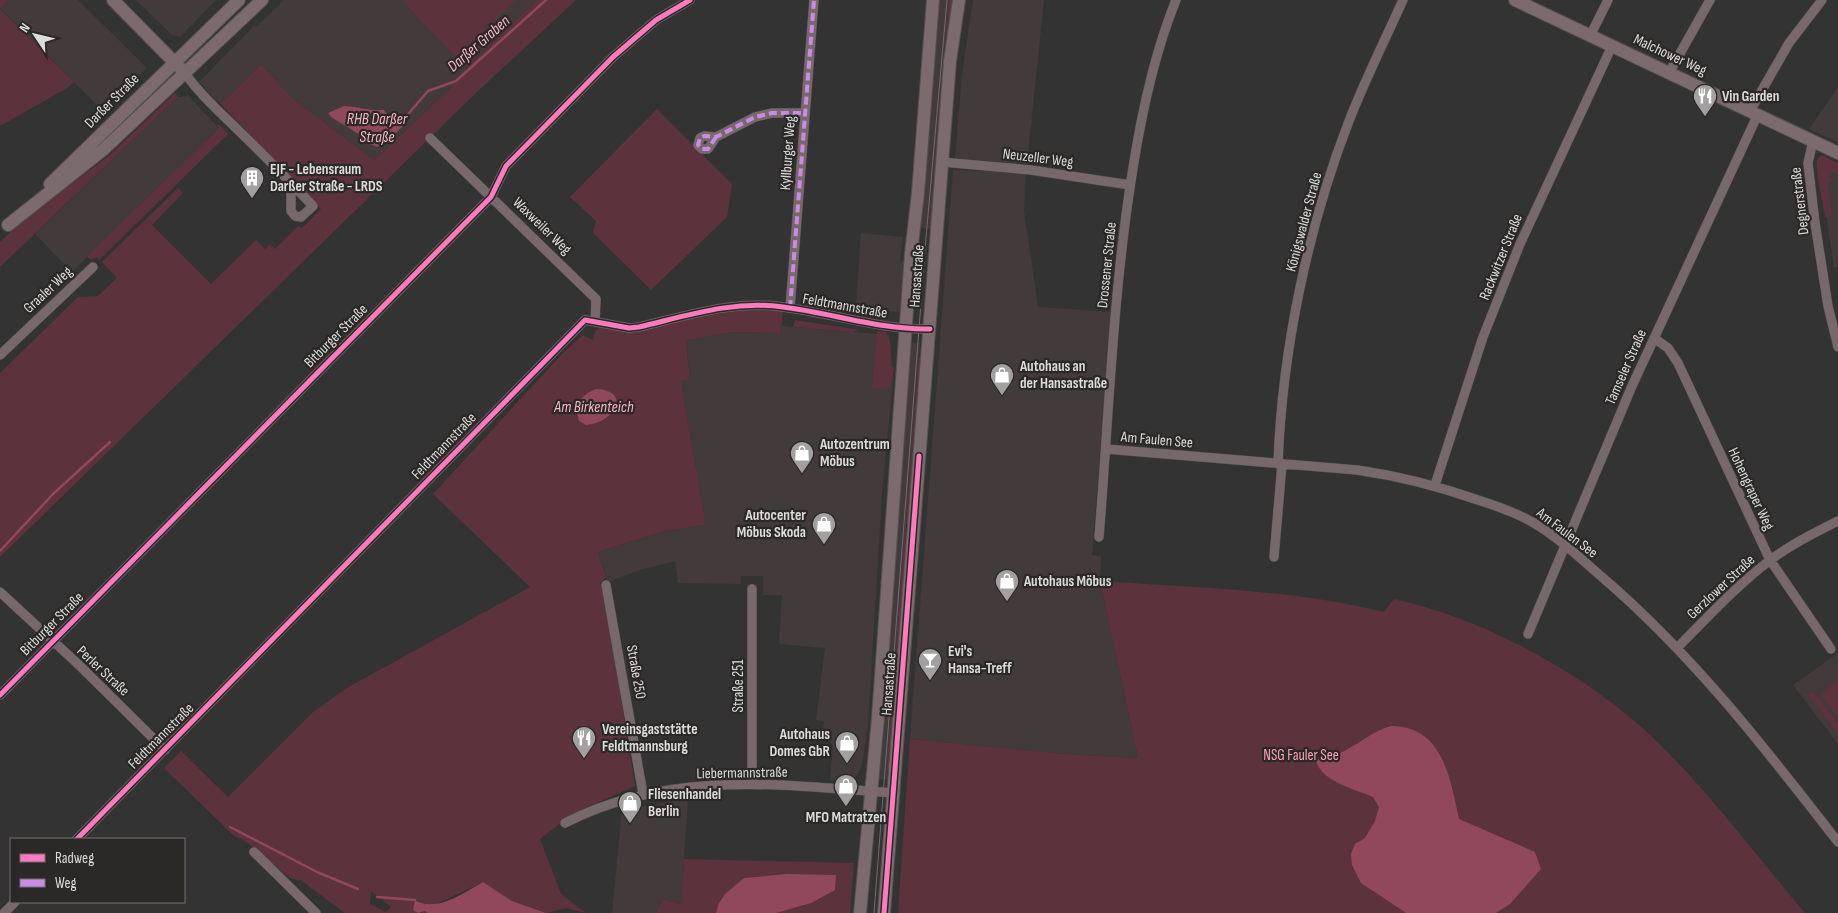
<svg xmlns="http://www.w3.org/2000/svg" width="1838" height="913" font-family="'Sofia Sans Condensed',sans-serif">
<style>
.built{fill:#433a3c}
.green{fill:#5c323d;fill-rule:evenodd}
.water{fill:#91485b}
.lines{fill:none;stroke-linecap:round;stroke-linejoin:round}
.stream{stroke:#91485b;stroke-width:2.5}
.street-casing{stroke:#525151;stroke-width:10}
.secondary-casing{stroke:#525151;stroke-width:14}
.street{stroke:#77696b;stroke-width:9}
.secondary{stroke:#7b6a6e;stroke-width:12}
.tram{stroke:#746b6d;stroke-width:1}
.quiet{stroke:#ca8be6;stroke-width:4;stroke-dasharray:8 4;stroke-linecap:butt}
.cycleway-casing{stroke:#2b2828;stroke-width:8}
.cycleway{stroke:#fd7abc;stroke-width:5}
.labels{text-anchor:middle;dominant-baseline:central;stroke-width:4.5;stroke-linejoin:round;paint-order:stroke}
.street-label{font-size:15px;fill:#dddbdb;stroke:#2b2828}
.poi-label{font-size:15px;font-weight:bold;fill:#dddbdb;stroke:#2b2828;text-anchor:start}
.park-label{font-size:15px;fill:#fda1b6;stroke:#2b2828}
.water-label{font-size:16px;font-style:italic;fill:#fcb6c5;stroke:#2b2828}
</style>
<rect width="100%" height="100%" fill="#343333"/>
<path class="built" d="M8,0H78L147,68L103,111L0,8Z
M136,0H216L180,37L172,35Z
M284,0H537L457,77L459,80L374,160L295,100L261,64L221,104L199,82L254,26L256,27Z
M938,0H949L929,229L918,228Z
M973,0H1044L1027,164L955,158L962,75Z
M1838,87V142L1809,129Z
M188,96L219,128L72,272L35,234L178,97Z
M1838,165V267L1834,268L1822,185Z
M953,170L1026,172L1024,211L1038,307L1111,312L1092,555L1101,556L1100,581L1138,758L1065,754L910,739Z
M861,233L903,237L900,261L904,262L900,312L856,308Z
M782,326L889,335L893,380L882,493L868,724L862,766L853,782L830,780L833,746L823,730L824,721L816,720L825,648L779,644L782,595H763V576H741V584L678,583L675,561L640,570L608,582L598,552L665,531L706,525L683,394L682,381L690,379L686,341L732,332L781,333Z
M920,342L887,779L878,780L908,356L910,355L911,343Z
M1838,653V744L1793,685Z
M688,799L681,904L663,899L656,913H612L622,810Z"/>
<path class="green" d="M0,0H8L0,9L74,82L67,88L0,126Z
M405,0H516L456,57L403,2Z
M537,0H576L478,91L0,557V373L78,297L98,296L117,278L102,262L178,188L183,193L152,225L211,284L256,240L265,249L270,244L275,249L298,226L302,228L321,209L221,104L261,64L295,100L374,160L459,80L457,77Z
M949,0H955L932,229H929Z
M175,93L178,97L0,267V242L20,223L111,154Z
M657,109L732,184L727,217L651,290L593,233L596,221L570,197Z
M219,124L228,134L99,260L97,257L91,260L87,256L219,128L217,126Z
M1821,155L1838,163V175L1833,172L1829,177L1834,181L1828,183L1832,216L1825,217C1823,198 1816,181 1817,160Z
M750,309H783L781,333L732,332L686,341L690,379L682,381L683,394L706,525L665,531L598,552L606,577L600,583L605,598L635,786L572,814L540,839L561,894L586,913L566,908L546,913L512,901L483,882L432,906L415,900L418,913L425,911L428,913H345L302,881L290,878L244,840L233,835L164,768L181,751L228,797L312,713L345,689L530,587L433,494L562,354L583,335L593,340L595,331L599,328L630,331L685,319ZM371,891L391,907L386,912L370,904Z
M795,320L859,330L852,332L793,327Z
M877,331L886,332L890,341L892,367L894,368L891,385L884,389L872,388Z
M919,357H921L909,524H906Z
M905,531L909,532L891,770L887,771Z
M1100,581C1195,588 1292,589 1384,612L1394,599C1473,616 1563,662 1626,714C1692,768 1749,847 1805,913H898L910,739L1065,754L1138,758Z
M1838,680V717L1820,694Z
M1813,691L1838,723V733L1808,695Z
M684,859L854,863L850,913H656L663,899L681,904Z"/>
<path class="water" d="M344,106C360,107 369,111 384,110L388,116L403,120L404,125L386,143L378,147L369,144L360,135L331,117L328,113Z
M597,389C632,391 615,423 586,425L579,421L576,410C580,398 585,393 597,389Z
M1391,726C1443,726 1450,778 1459,819L1535,852L1541,869L1510,904L1496,913H1406L1361,883L1352,865L1351,854L1355,844L1365,838L1375,821L1379,807L1373,797C1355,789 1322,782 1316,761C1324,754 1329,758 1338,754C1357,746 1370,732 1391,726Z
M787,874L836,875L835,890L811,903L776,913H716L719,903L725,894L744,878Z
M483,882L512,901L546,913H428L425,911L418,913L413,910L415,900C437,913 463,893 483,882Z"/>
<g class="lines">
<path class="stream" d="M403,120L428,91L456,81L546,0
M0,551L53,494L110,442
M230,827L317,872L358,889
M377,897L415,900"/>
<g class="street-casing">
<path id="street" d="M1590,36L1608,0
M185,73C200,95 221,113 240,132C265,156 289,181 313,206L301,217L295,216L291,211V183
M1669,73L1710,0
M1750,111L1789,43L1822,0
M716,137L708,149H702L698,145L700,138L704,136L716,137L755,117L772,113H805
M430,138L596,299L595,322
M1813,141L1808,163L1815,223L1828,306L1838,347
M942,162L1031,170L1130,185
M790,308L814,0
M1654,338L1668,348L1678,363L1770,560L1831,649
M0,355L93,267
M1106,449L1357,470C1399,476 1438,486 1478,500C1497,506 1517,513 1534,523C1559,538 1580,558 1602,577C1693,655 1765,748 1838,842
M1278,464C1282,350 1308,227 1349,121C1365,80 1385,40 1403,0
M1435,485L1483,337L1520,244L1612,46
M1099,537C1109,414 1113,290 1133,168C1142,111 1154,54 1176,0
M1274,557L1282,464
M606,585L643,794
M752,589V783
M0,592L79,665L165,750
M1528,634L1632,386L1758,114
M1677,648C1707,618 1735,587 1769,561C1790,545 1814,533 1838,521
M0,695L491,197L506,166L613,57L656,20L690,0
M565,823C671,769 781,785 895,793
M77,839L585,320L629,328L639,327C686,316 733,300 783,307C832,313 880,330 930,329
M254,852L316,913
M4,913L15,902"/>
</g>
<g class="secondary-casing">
<path id="secondary" d="M113,0L180,68
M1515,0L1838,153
M50,184L239,0
M8,225L104,149L262,0
M860,913L878,718L911,253L918,193L933,0
M884,913L950,61L959,0"/>
</g>
<use href="#street" class="street"/>
<use href="#secondary" class="secondary"/>
<path class="tram" d="M874,913L926,238L947,0"/>
<path class="quiet" d="M716,137L708,149H702L698,145L700,138L704,136L716,137L755,117L772,113H805
M790,308L814,0"/>
<g class="cycleway-casing">
<path id="cycleway" d="M0,695L491,197L506,166L613,57L656,20L690,0
M77,839L585,320L629,328L639,327C686,316 733,300 783,307C832,313 880,330 930,329
M884,913L919,456"/>
</g>
<use href="#cycleway" class="cycleway"/>
</g>
<defs>
<g id="restaurant-pin" transform="scale(1.25)"><path d="M0 17L-7.5 6A9.5 9.5 0 1 1 7.5 6Z" fill="#a2a0a0" stroke="#2b2828"/><path d="M-5-6h1v4h1v-4h1v4h1v-4h1v5L-1.5 .5V6h-2V.5L-5-1ZM5-6V6H3V1.5H1.5Q1.5-4 5-6Z" fill="#fff"/></g>
<g id="building-pin" transform="scale(1.25)"><path d="M0 17L-7.5 6A9.5 9.5 0 1 1 7.5 6Z" fill="#a2a0a0" stroke="#2b2828"/><path d="M-4-6H4V6H1V3H-1V6H-4ZM-2.5-4.3h1.7v1.8h-1.7ZM.8-4.3h1.7v1.8H.8ZM-2.5-1h1.7V.8h-1.7ZM.8-1h1.7V.8H.8Z" fill="#fff"/></g>
<g id="shop-pin" transform="scale(1.25)"><path d="M0 17L-7.5 6A9.5 9.5 0 1 1 7.5 6Z" fill="#a2a0a0" stroke="#2b2828"/><path d="M-5-2.5h2.3a2.7 3.5 0 0 1 5.4 0H5L5.5 6h-11ZM-1.5-2.5h3a1.5 2.3 0 0 0-3 0Z" fill="#fff"/></g>
<g id="bar-pin" transform="scale(1.25)"><path d="M0 17L-7.5 6A9.5 9.5 0 1 1 7.5 6Z" fill="#a2a0a0" stroke="#2b2828"/><path d="M-6-5H6L.8 .8V4.5H3.5V6h-7V4.5H-.8V.8Z" fill="#fff"/></g>
</defs>
<g fill-rule="evenodd">
<use href="#restaurant-pin" x="1705" y="96"/>
<use href="#building-pin" x="252" y="178"/>
<use href="#shop-pin" x="1002" y="375"/>
<use href="#shop-pin" x="802" y="453"/>
<use href="#shop-pin" x="824" y="524"/>
<use href="#shop-pin" x="1007" y="581"/>
<use href="#bar-pin" x="930" y="660"/>
<use href="#restaurant-pin" x="584" y="738"/>
<use href="#shop-pin" x="847" y="743"/>
<use href="#shop-pin" x="846" y="786"/>
<use href="#shop-pin" x="630" y="803"/>
</g>
<g class="labels">
<g class="street-label">
<text transform="translate(1670 55) rotate(25)">Malchower Weg</text>
<text transform="translate(112 101) rotate(-45)">Darßer Straße</text>
<text transform="translate(788 153) rotate(-86)">Kyllburger Weg</text>
<text transform="translate(1038 158) rotate(7)">Neuzeller Weg</text>
<text transform="translate(1800 201) rotate(-97)">Degnerstraße</text>
<text transform="translate(1304 222) rotate(-75)">Königswalder Straße</text>
<text transform="translate(542 226) rotate(44)">Waxweiler Weg</text>
<text transform="translate(1501 257) rotate(-68)">Rackwitzer Straße</text>
<text transform="translate(1107 265) rotate(-84)">Drossener Straße</text>
<text transform="translate(917 276) rotate(-86)">Hansastraße</text>
<text transform="translate(48 290) rotate(-43)">Graaler Weg</text>
<text transform="translate(845 306) rotate(10)">Feldtmannstraße</text>
<text transform="translate(336 336) rotate(-45)">Bitburger Straße</text>
<text transform="translate(1626 367) rotate(-66)">Tamseler Straße</text>
<text transform="translate(1157 440) rotate(5)">Am Faulen See</text>
<text transform="translate(444 446) rotate(-46)">Feldtmannstraße</text>
<text transform="translate(1751 489) rotate(65)">Hohengraper Weg</text>
<text transform="translate(1567 533) rotate(37)">Am Faulen See</text>
<text transform="translate(1721 587) rotate(-43)">Gerzlower Straße</text>
<text transform="translate(52 624) rotate(-45)">Bitburger Straße</text>
<text transform="translate(103 671) rotate(43)">Perler Straße</text>
<text transform="translate(636 672) rotate(80)">Straße 250</text>
<text transform="translate(889 684) rotate(-86)">Hansastraße</text>
<text transform="translate(738 686) rotate(-90)">Straße 251</text>
<text transform="translate(161 736) rotate(-45)">Feldtmannstraße</text>
<text transform="translate(742 773) rotate(-1)">Liebermannstraße</text>
</g>
<g class="poi-label">
<text x="1722" y="96">Vin Garden</text>
<text x="270" y="169">EJF - Lebensraum<tspan x="270" dy="17">Darßer Straße - LRDS</tspan></text>
<text x="1020" y="366">Autohaus an<tspan x="1020" dy="17">der Hansastraße</tspan></text>
<text x="820" y="444">Autozentrum<tspan x="820" dy="17">Möbus</tspan></text>
<text x="806" y="515" text-anchor="end">Autocenter<tspan x="806" dy="17">Möbus Skoda</tspan></text>
<text x="1024" y="581">Autohaus Möbus</text>
<text x="948" y="651">Evi's<tspan x="948" dy="17">Hansa-Treff</tspan></text>
<text x="602" y="729">Vereinsgaststätte<tspan x="602" dy="17">Feldtmannsburg</tspan></text>
<text x="830" y="734" text-anchor="end">Autohaus<tspan x="830" dy="17">Domes GbR</tspan></text>
<text x="648" y="794">Fliesenhandel<tspan x="648" dy="17">Berlin</tspan></text>
<text x="846" y="817" text-anchor="middle">MFO Matratzen</text>
</g>
<g class="park-label">
<text x="1301" y="755">NSG Fauler See</text>
</g>
<g class="water-label">
<text transform="translate(479 44) rotate(-41)">Darßer Graben</text>
<text x="377" y="119">RHB Darßer<tspan x="377" dy="18">Straße</tspan></text>
<text x="594" y="407">Am Birkenteich</text>
</g>
</g>
<rect x="10" y="838" width="175" height="65" fill="#2b2828" stroke="#727070"/>
<rect x="20" y="854" width="25" height="8" fill="#fd7abc" stroke="#727070"/>
<text x="55" y="863" font-size="15" fill="#dddbdb">Radweg</text>
<rect x="20" y="879" width="25" height="8" fill="#ca8be6" stroke="#727070"/>
<text x="55" y="888" font-size="15" fill="#dddbdb">Weg</text>
<g transform="translate(35 35) rotate(305)" stroke="#2b2828" stroke-width="4" paint-order="stroke">
<path d="M0-4L9 19L0 12L-9 19Z" fill="#dddbdb"/>
<text y="-8" font-size="14" font-weight="bold" text-anchor="middle" fill="#dddbdb">N</text>
</g>
</svg>
